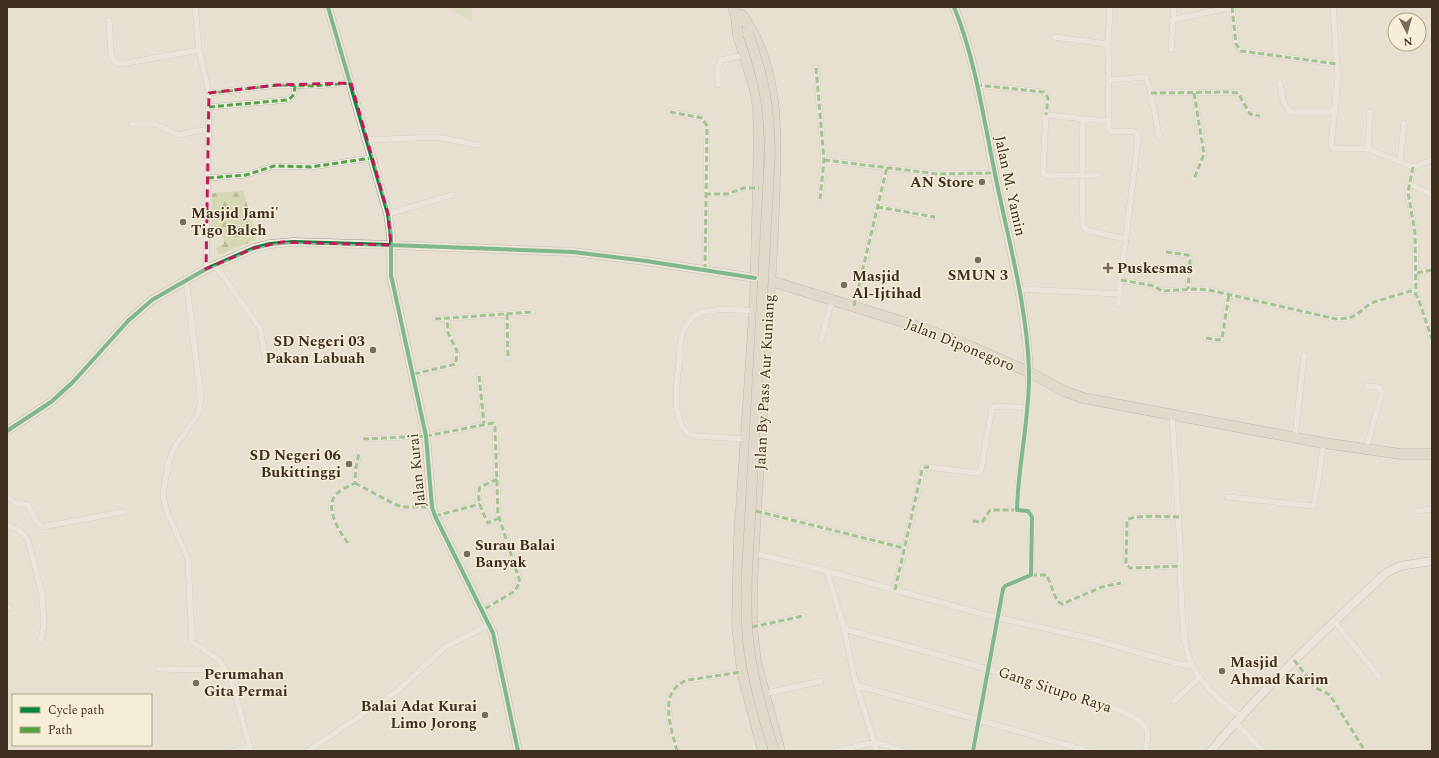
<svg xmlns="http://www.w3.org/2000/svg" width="1439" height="758" font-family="Spectral,serif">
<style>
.forest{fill:url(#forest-firs)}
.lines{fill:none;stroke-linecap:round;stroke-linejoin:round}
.street-casing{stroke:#ada599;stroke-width:6}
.secondary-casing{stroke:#9c958a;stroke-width:9}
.highway-casing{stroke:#928b80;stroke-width:11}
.street{stroke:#efebe3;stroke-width:5.5}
.secondary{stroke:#efebe3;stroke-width:8}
.highway{stroke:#dad1c2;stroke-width:10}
.highway-bridge-casing{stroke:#928b80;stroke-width:11;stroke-linecap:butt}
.highway-bridge{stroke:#dad1c2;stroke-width:10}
.quiet{stroke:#54a441;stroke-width:3;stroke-dasharray:6 3;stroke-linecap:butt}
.cycleway-casing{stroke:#f7eed8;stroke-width:6}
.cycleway{stroke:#00873e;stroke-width:4}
.marked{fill:none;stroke:#c2185b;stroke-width:3;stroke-dasharray:8 5;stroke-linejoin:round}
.poi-dot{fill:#786c5e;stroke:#f7eed8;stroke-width:1.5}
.labels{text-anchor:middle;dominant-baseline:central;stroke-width:3;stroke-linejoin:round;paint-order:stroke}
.poi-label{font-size:15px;font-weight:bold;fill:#3d2e20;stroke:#f7eed8;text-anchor:start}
.street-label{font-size:15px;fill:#3d2e20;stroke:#f7eed8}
</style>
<defs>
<pattern id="forest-firs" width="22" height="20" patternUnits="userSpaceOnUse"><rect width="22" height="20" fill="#d6d7b3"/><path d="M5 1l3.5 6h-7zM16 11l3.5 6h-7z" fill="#b9b99a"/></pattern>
</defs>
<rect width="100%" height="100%" fill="#e7e0d1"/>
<path class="forest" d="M451,7H473L471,22L451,9Z
M243,191L254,226L256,240L219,255L216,248L224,244L220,227H211L212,193Z"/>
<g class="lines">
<g class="street-casing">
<path id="street" d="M195,7L199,50L209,93L206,269
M1110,7L1108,44L1109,129L1112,132L1132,131L1137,134L1138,140L1119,294
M1232,7L1236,44L1241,51L1337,64
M1333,7L1338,78L1331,145L1332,148L1368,149L1413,167L1432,160
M109,20L111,54C113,61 115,62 121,64L199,50
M1172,20L1232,7
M1054,37L1108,44
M1171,50L1174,7
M816,68L824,160L820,199
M1109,80L1146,77L1151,93L1159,136
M1280,83C1282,94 1282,105 1291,112H1335
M718,85V67L721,60L745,55
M976,85L1044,92L1048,98L1046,115
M209,93L277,85L313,86L351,83
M1151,93L1228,92L1238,93L1250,114L1260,116
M1194,93L1204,154L1194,179
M209,107L286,100C295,97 294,93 295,86
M670,112L702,118L707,126L705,271
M1083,118L1082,175L1083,225L1085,229L1090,231L1126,239
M132,124H155L179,135L195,131L209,130
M367,140L437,137L478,145
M1368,149L1370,112
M824,160L938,174L994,173
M1400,162L1404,123
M1413,167L1408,192L1415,233L1416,294
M1098,175L1048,176L1044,174L1043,170L1046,115L1107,121
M208,178L246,175L274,166L311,167L371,158
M1410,184L1432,195
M705,194H727L744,188H759
M877,207L935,217
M388,214L452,195
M1166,252L1188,255L1190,260L1188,289
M215,265L260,328L266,362L269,365L333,355
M1417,273L1432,270
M186,279L201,399L198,414L174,448L168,464L163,496L167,512L188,559L192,642L218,659L230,676L251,751
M1121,280L1154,286L1162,291L1195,289L1209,290L1336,319L1349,318L1356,315L1371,303L1410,291L1414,292L1418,298L1432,339
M1019,289L1119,294V304
M854,306L887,167
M507,314L508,358
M435,319L533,312
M1206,338L1217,340L1222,339L1229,294
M821,340L832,300
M414,374L456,364L457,351L448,333L447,319
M479,376L484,423
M1172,416C1175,461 1178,506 1180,550C1181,578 1180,642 1192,665C1201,684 1224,704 1240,716
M1295,438L1304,355
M363,439L426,436L493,423L495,427L498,514L520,582L515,591L483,610
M747,439L694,436C669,427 677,383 679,363C680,354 680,343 682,335C684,329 688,321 693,317C705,306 738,310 754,311
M1366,449L1382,393L1379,387L1367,386
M497,479L480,487C476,500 482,511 488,523L499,518
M355,483L394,504L403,507H432
M7,497L16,503L28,505L36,521L42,527L123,512
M1228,497L1314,506L1324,443
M756,511L904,548
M1418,511L1432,509
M435,516L480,504
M1179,517C1167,517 1136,514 1127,520L1126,564L1130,568L1181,566
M7,525L19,530L28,540L42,594L44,624L41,640
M348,543C340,533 326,510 334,497C338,490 348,487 355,483L356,467L359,453
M753,553L827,571L986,615L1092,639L1175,663L1192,666
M827,571L844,629C914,648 983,667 1051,688C1073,695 1133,710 1145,727C1150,734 1147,744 1145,751
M1031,575H1047L1057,601L1062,604L1102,587L1121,583
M895,590L923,468L929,467L977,473L981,469L992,408L997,406L1028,408
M7,607L9,608
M1334,621L1380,678
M752,627L803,616
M844,629L856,685L877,751
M1294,660L1316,688L1330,695L1365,751
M159,669L226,670
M856,685L1088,751
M763,694L821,681
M1174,701L1200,677
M1235,722L1263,751
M233,751L250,747
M308,751L396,692L445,647L489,625
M677,751C671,727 657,690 688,680L742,672
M838,751L875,742L903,751
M973,751L1003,589L1005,586L1031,575L1032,517L1028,511L1017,510C1018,464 1027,418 1029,372"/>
</g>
<g class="secondary-casing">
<path id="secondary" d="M328,7L388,214L391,236V275L426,436L432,507L435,516L493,633L518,751
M954,7C975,57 984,119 994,172C1008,238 1026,305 1029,372
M7,431L51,402L73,382L128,321L152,300L206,269L254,248L270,244L293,242L391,245L573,252L646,261L755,278
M1211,751C1264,687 1325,630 1386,573L1400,566L1432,561"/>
</g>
<g class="highway-casing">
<path id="highway" d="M733,7L739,23
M742,15C782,70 776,144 774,208C772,262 768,315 765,368C760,442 755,515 752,589V627L756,662L780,751
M736,17L738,35L755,90L758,108L759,145L755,301L739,539L737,624L742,672L763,751
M771,281L926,329L972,347L1029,372L1064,391L1083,398L1324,443L1401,454H1432"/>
</g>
<use href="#street" class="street"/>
<use href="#secondary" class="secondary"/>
<use href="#highway" class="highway"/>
<g class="highway-bridge-casing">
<path id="highway-bridge" d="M748,34C764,77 769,107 770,153L747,572C746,595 746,617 748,640C752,678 763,715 774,751"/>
</g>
<use href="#highway-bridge" class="highway-bridge"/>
<path class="quiet" d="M1232,7L1236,44L1241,51L1337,64
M816,68L824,160L820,199
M976,85L1044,92L1048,98L1046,115
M209,93L277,85L313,86L351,83
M1151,93L1228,92L1238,93L1250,114L1260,116
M1194,93L1204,154L1194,179
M209,107L286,100C295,97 294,93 295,86
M670,112L702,118L707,126L705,271
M824,160L938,174L994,173
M1413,167L1408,192L1415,233L1416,294
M208,178L246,175L274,166L311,167L371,158
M705,194H727L744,188H759
M877,207L935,217
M1166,252L1188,255L1190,260L1188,289
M1417,273L1432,270
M1121,280L1154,286L1162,291L1195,289L1209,290L1336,319L1349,318L1356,315L1371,303L1410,291L1414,292L1418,298L1432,339
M854,306L887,167
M507,314L508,358
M435,319L533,312
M1206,338L1217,340L1222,339L1229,294
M414,374L456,364L457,351L448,333L447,319
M479,376L484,423
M363,439L426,436L493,423L495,427L498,514L520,582L515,591L483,610
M497,479L480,487C476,500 482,511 488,523L499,518
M355,483L394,504L403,507H432
M756,511L904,548
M435,516L480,504
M1179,517C1167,517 1136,514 1127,520L1126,564L1130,568L1181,566
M973,521L982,522L990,510H1017
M348,543C340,533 326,510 334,497C338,490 348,487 355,483L356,467L359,453
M1031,575H1047L1057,601L1062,604L1102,587L1121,583
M895,590L922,470L926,467H929
M752,627L803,616
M1294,660L1316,688L1330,695L1365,751
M677,751C671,727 657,690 688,680L742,672"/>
<g class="cycleway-casing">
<path id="cycleway" d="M328,7L388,214L391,236V275L426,436L432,507L435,516L493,633L518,751
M954,7C975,57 984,121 995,174C1008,239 1027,305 1029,371C1030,418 1018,463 1017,510L1028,511L1032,517L1031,575L1005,586L1003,589L973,751
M7,431L51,402L73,382L128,321L152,300L206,269L254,248L270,244L293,242L391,245L573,252L646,261L755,278"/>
</g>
<use href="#cycleway" class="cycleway"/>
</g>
<path d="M0 0H1439V758H0ZM351,83L388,214L391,245L282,242L254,248L206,269L209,93L277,85Z" fill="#e7e0d1" fill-opacity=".55" fill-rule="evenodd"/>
<path class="marked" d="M351,83L388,214L391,245L282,242L254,248L206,269L209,93L277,85Z"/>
<g class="poi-dot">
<circle cx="982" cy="182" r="4"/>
<circle cx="183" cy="222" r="4"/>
<circle cx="978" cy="260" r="4"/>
<path d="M1106 262h4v4h4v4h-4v4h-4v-4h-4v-4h4z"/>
<circle cx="844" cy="285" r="4"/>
<circle cx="373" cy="350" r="4"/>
<circle cx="349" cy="464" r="4"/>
<circle cx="467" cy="554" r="4"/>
<circle cx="1222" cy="671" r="4"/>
<circle cx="196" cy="683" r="4"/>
<circle cx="485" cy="715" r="4"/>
</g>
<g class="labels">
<g class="poi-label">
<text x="974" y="182" text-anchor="end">AN Store</text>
<text x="191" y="213">Masjid Jami'<tspan x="191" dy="17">Tigo Baleh</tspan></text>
<text x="1117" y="268">Puskesmas</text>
<text x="978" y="275" text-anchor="middle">SMUN 3</text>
<text x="852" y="276">Masjid<tspan x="852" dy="17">Al-Ijtihad</tspan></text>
<text x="365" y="341" text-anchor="end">SD Negeri 03<tspan x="365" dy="17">Pakan Labuah</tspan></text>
<text x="341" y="455" text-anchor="end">SD Negeri 06<tspan x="341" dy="17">Bukittinggi</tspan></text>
<text x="475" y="545">Surau Balai<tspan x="475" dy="17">Banyak</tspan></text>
<text x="1230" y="662">Masjid<tspan x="1230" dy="17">Ahmad Karim</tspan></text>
<text x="204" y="674">Perumahan<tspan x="204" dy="17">Gita Permai</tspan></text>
<text x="477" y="706" text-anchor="end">Balai Adat Kurai<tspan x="477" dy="17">Limo Jorong</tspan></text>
</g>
<g class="street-label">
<text transform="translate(1010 186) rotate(78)">Jalan M. Yamin</text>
<text transform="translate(960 345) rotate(22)">Jalan Diponegoro</text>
<text transform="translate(765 382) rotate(-87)">Jalan By Pass Aur Kuniang</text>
<text transform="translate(417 470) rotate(-96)">Jalan Kurai</text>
<text transform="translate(1055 690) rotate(18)">Gang Situpo Raya</text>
</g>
</g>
<rect width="1439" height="758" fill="none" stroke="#3d2e20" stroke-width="16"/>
<rect x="12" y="694" width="140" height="52" fill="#f7eed8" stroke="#ada18e"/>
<rect x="20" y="707" width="20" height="6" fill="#00873e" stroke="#ada18e"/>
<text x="48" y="714" font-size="12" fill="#3d2e20">Cycle path</text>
<rect x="20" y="727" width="20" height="6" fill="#54a441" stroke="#ada18e"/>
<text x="48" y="734" font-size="12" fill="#3d2e20">Path</text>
<g transform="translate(1407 32) rotate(174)"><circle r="19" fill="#f7eed8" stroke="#ada18e"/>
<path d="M0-3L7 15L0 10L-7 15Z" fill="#786c5e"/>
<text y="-6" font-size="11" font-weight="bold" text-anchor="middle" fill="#3d2e20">N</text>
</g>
</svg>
